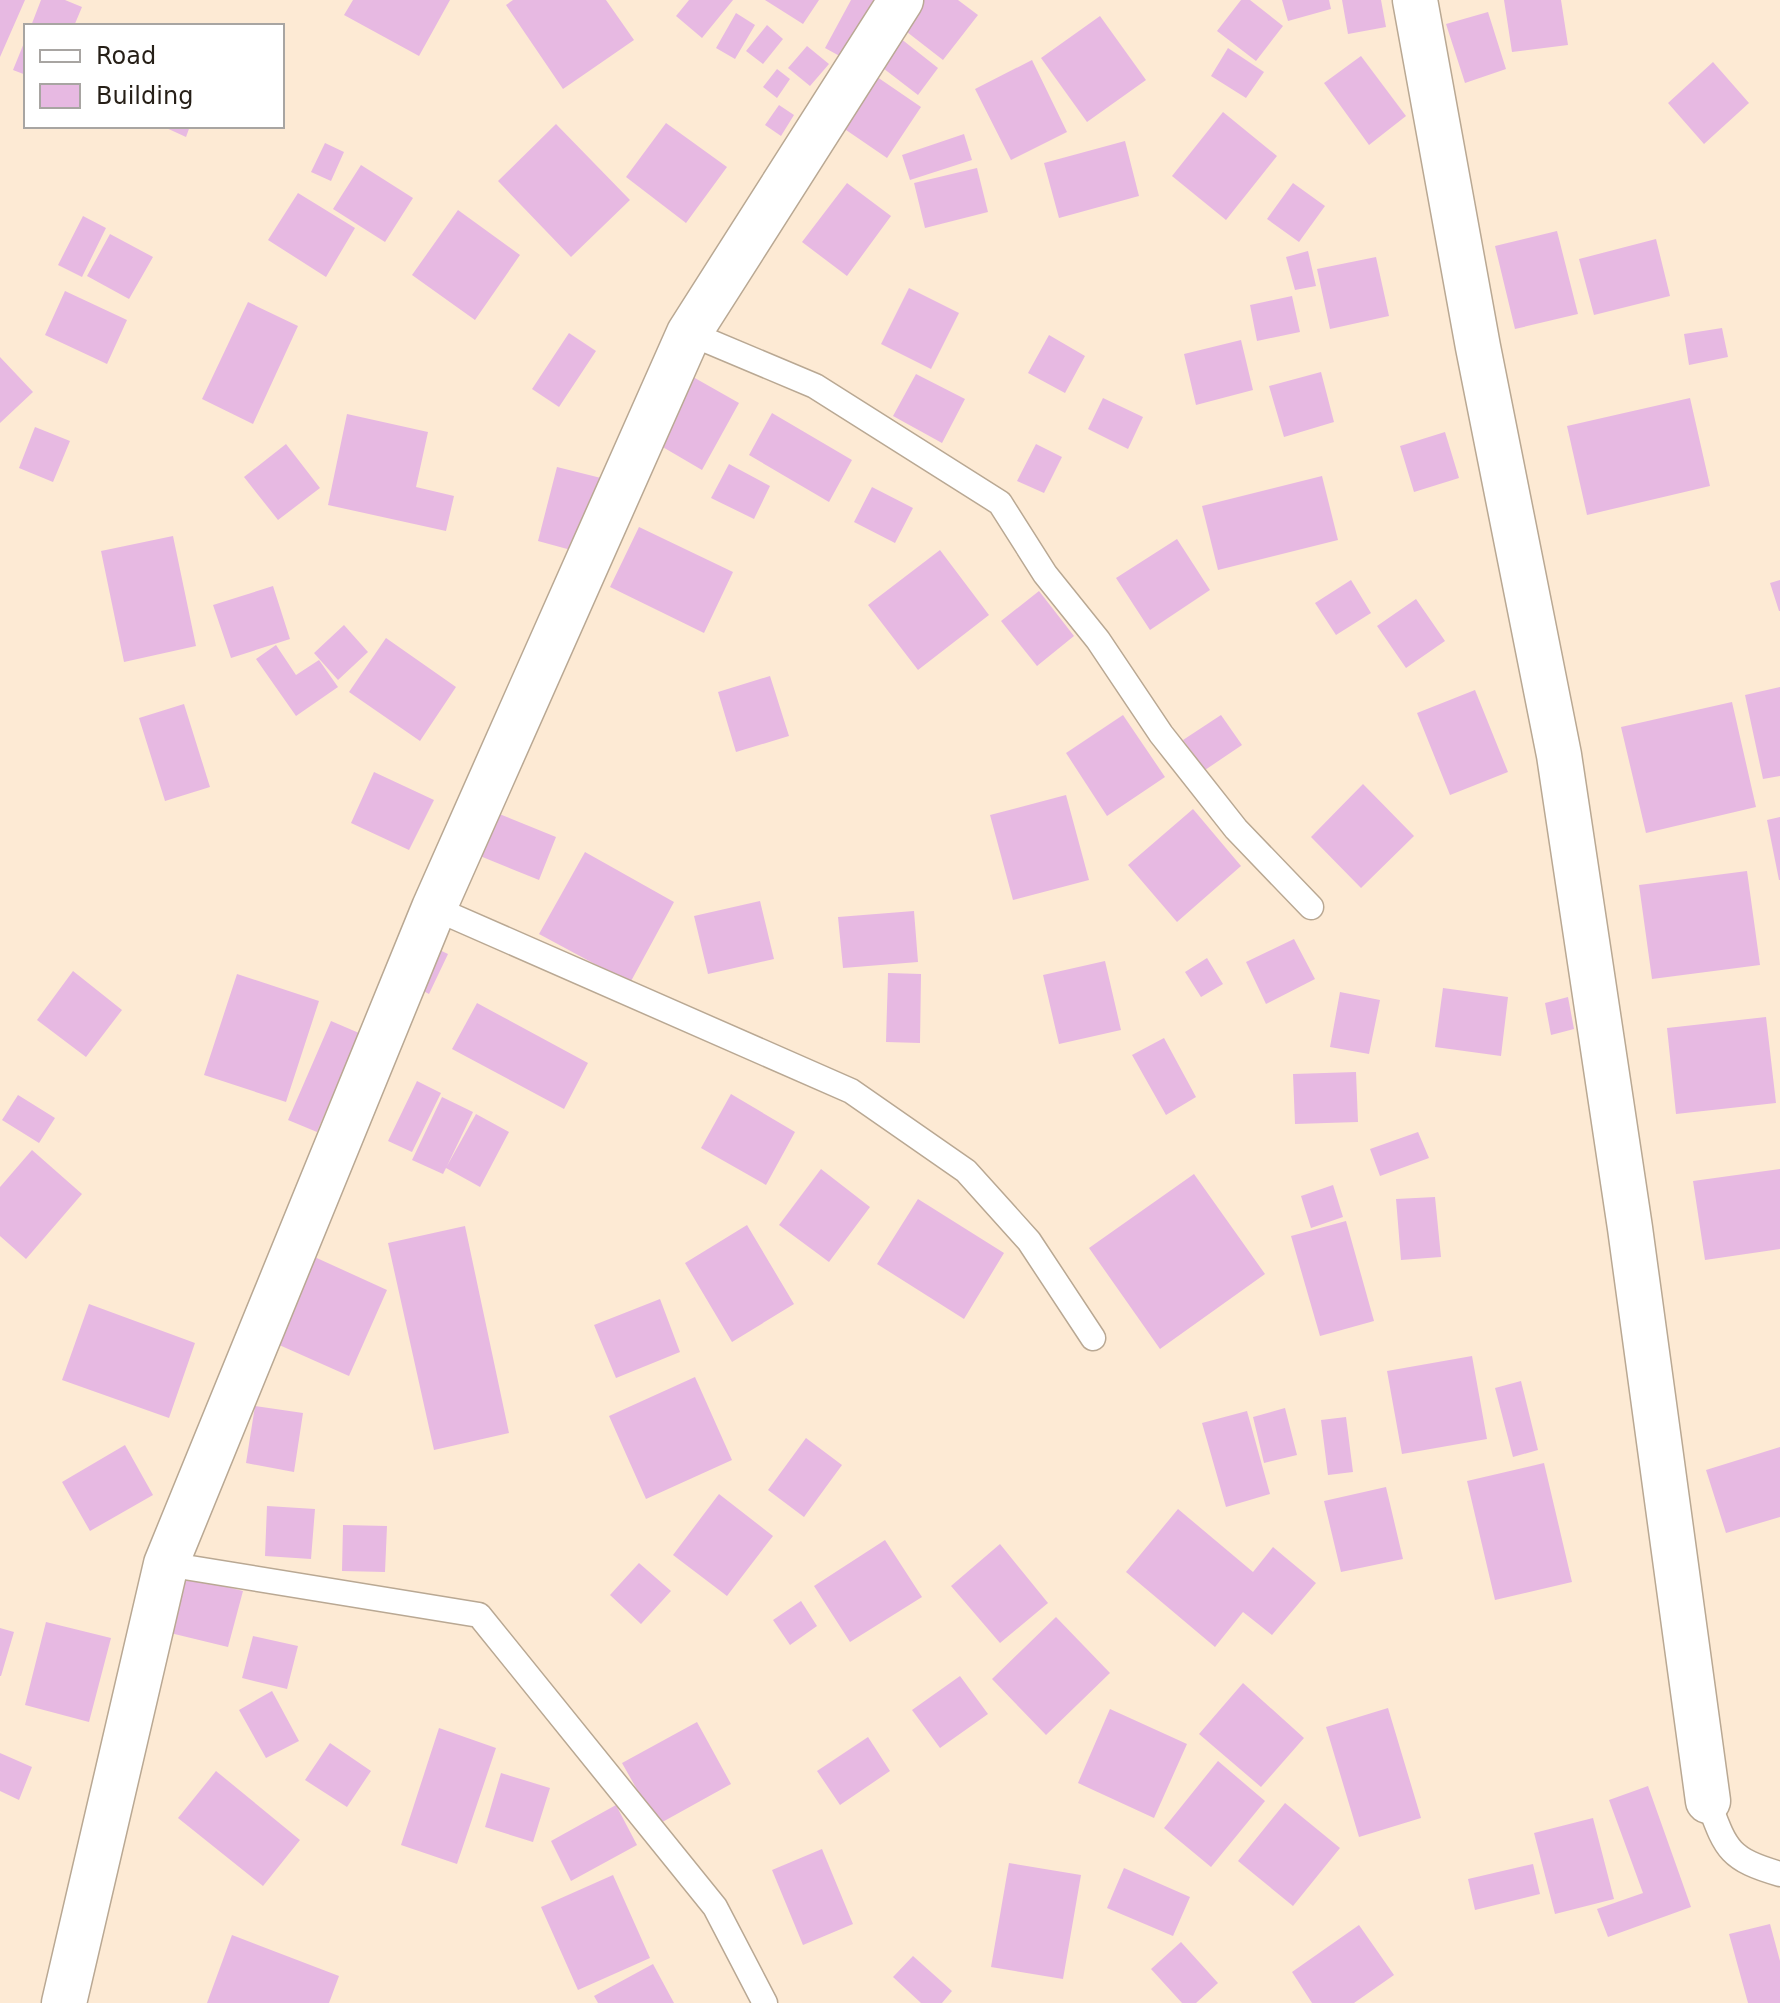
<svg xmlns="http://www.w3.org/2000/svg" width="1780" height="2003" font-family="'DejaVu Sans',sans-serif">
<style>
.building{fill:#e7b9e2}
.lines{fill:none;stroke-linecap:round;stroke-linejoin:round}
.lane-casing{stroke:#b9a893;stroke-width:27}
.street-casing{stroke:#b9a893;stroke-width:47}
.lane{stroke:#fff;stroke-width:24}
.street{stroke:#fff;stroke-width:44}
</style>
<rect width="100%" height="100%" fill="#fdead4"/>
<path class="building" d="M0,0H25L0,57Z
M41,0H65L82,7L74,26H31Z
M353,0H450L419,56L344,15Z
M513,0H606L634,40L563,89L506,5Z
M689,0H733L702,38L676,16Z
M765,0H819L803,24Z
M851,0H880L847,60L825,48Z
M917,0H958L978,15L943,60L898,25Z
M1241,0H1250L1283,26L1256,61L1217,31Z
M1282,0H1329L1331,9L1288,21Z
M1342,0H1381L1386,27L1348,34Z
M1504,0H1561L1568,45L1512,52Z
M1488,12L1506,69L1465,83L1446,24Z
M736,13L755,25L735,59L716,48Z
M1100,16L1146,80L1087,122L1041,58Z
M767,25L783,39L763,64L746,51Z
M26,38V75L13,70Z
M900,38L938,68L918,95L879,65Z
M807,46L829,64L810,86L788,68Z
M1228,48L1264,72L1246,98L1211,76Z
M1361,56L1406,116L1369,145L1324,83Z
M1032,60L1067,132L1011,160L975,89Z
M1713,62L1749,103L1704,144L1668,103Z
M864,68L921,107L887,158L830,119Z
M777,69L790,79L777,98L763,87Z
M779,105L794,115L781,136L765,125Z
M1223,112L1277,156L1226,220L1172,176Z
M666,123L727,167L686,223L626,177Z
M556,124L630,200L571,257L498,181Z
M162,126H190L186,137Z
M964,134L972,160L910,180L902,155Z
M1125,141L1139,196L1059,218L1044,163Z
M325,143L344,152L331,181L311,172Z
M361,165L413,198L385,242L333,209Z
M977,168L988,212L925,228L914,183Z
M847,183L891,216L847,276L802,242Z
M1293,183L1325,206L1299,242L1267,219Z
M298,193L355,228L326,277L268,240Z
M458,210L520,255L475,320L412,275Z
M83,216L106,228L82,277L58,265Z
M1557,231L1578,314L1515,329L1495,246Z
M110,234L153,257L129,299L87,276Z
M1656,239L1670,296L1594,315L1579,259Z
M1308,251L1316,286L1295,290L1286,257Z
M1376,257L1389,316L1330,329L1317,269Z
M909,288L959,313L931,369L881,344Z
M65,291L127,320L107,364L45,335Z
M1292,296L1300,332L1257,341L1250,305Z
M248,302L298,326L253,424L202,399Z
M1722,328L1728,357L1689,365L1684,334Z
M569,333L596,351L559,407L532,389Z
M1049,335L1085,356L1065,393L1028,373Z
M1241,340L1253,390L1196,405L1184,354Z
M0,357L33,392L0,423Z
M1321,372L1334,422L1284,437L1269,386Z
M686,373L739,403L702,470L649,439Z
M916,374L965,399L942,443L893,416Z
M1103,398L1143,417L1128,449L1088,429Z
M1690,398L1710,486L1587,515L1567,426Z
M772,413L852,460L829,502L749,455Z
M347,414L428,432L416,487L454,496L446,531L328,505Z
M35,427L70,441L53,482L19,468Z
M1445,432L1459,478L1414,492L1400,446Z
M286,444L320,488L278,520L244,477Z
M1036,444L1062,457L1044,493L1017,481Z
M729,464L770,486L754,519L711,498Z
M557,467L601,478L582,553L538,541Z
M1322,476L1338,540L1218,570L1202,506Z
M872,487L913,508L895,543L854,522Z
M639,527L733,572L704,633L610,587Z
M173,536L196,646L124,662L101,551Z
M1177,539L1210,590L1150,630L1116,578Z
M940,550L989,615L918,670L868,605Z
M1351,580L1371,613L1336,635L1315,603Z
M1780,580V611H1779L1770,583Z
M273,586L290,639L231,658L213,605Z
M1039,591L1074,636L1037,666L1001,621Z
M1416,599L1445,641L1406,668L1377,626Z
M344,625L368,652L338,680L314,653Z
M386,638L456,687L420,741L349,692Z
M276,645L296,675L319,660L338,687L296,716L256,659Z
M770,676L789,736L736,752L718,692Z
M1780,687V776L1763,779L1745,695Z
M1475,690L1508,772L1450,795L1417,713Z
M1732,702L1756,807L1646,833L1621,727Z
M184,704L210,787L165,801L139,718Z
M1123,715L1165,777L1107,816L1066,753Z
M1221,715L1242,745L1205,770L1183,740Z
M374,772L434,800L409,850L351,823Z
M1363,784L1414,836L1361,888L1311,837Z
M1066,795L1089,880L1013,900L990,815Z
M1193,809L1241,866L1177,922L1128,865Z
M497,813L556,837L539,880L480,856Z
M1780,817V880H1779L1767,820Z
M585,852L674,902L630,983L539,934Z
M1747,871L1760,965L1652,979L1639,885Z
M760,901L774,959L708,974L694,916Z
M914,911L918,962L843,968L838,917Z
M1294,939L1315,979L1266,1004L1246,962Z
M429,945L448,954L429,994L410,984Z
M1207,958L1223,984L1201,997L1185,972Z
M1105,961L1121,1030L1059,1044L1043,975Z
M73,971L122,1010L86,1057L37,1020Z
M888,973L921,974L920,1043L886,1042Z
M237,974L319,1001L286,1102L204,1075Z
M1443,988L1508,997L1501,1056L1435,1047Z
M1340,992L1380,1000L1369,1054L1330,1047Z
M1568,997L1574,1029L1551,1035L1545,1003Z
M477,1003L588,1063L564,1109L452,1049Z
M1766,1017L1776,1103L1676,1114L1667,1028Z
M331,1021L359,1033L317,1132L288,1120Z
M1164,1038L1196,1097L1166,1115L1132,1055Z
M1356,1072L1358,1122L1295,1124L1293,1074Z
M417,1081L441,1093L412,1152L388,1141Z
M731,1094L795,1132L766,1185L701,1148Z
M18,1095L55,1118L39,1143L2,1120Z
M442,1097L473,1112L447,1166L476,1114L509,1132L480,1187L446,1168L443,1174L412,1160Z
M1418,1132L1429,1158L1380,1176L1370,1149Z
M32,1150L82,1194L26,1259L0,1236V1187Z
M821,1169L870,1207L829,1262L779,1225Z
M1780,1169V1249L1705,1260L1693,1181Z
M1194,1174L1265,1274L1160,1349L1089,1248Z
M1333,1185L1343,1217L1311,1228L1301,1196Z
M1435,1197L1441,1257L1401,1260L1396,1199Z
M918,1199L1004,1253L964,1319L877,1264Z
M1346,1221L1374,1321L1320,1336L1291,1236Z
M747,1225L794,1304L732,1342L685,1263Z
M465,1226L509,1433L434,1450L388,1243Z
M297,1249L387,1290L349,1376L259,1336Z
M660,1299L680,1352L616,1378L594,1325Z
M89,1304L195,1343L169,1418L62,1380Z
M1472,1356L1487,1439L1402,1454L1387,1371Z
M695,1377L732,1460L646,1499L609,1416Z
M1521,1381L1538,1450L1513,1457L1495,1388Z
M255,1406L303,1413L294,1472L246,1463Z
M1285,1408L1297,1455L1264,1463L1253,1417Z
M1247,1411L1270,1494L1226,1507L1202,1423Z
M1346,1417L1353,1472L1328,1475L1321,1420Z
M806,1438L842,1465L804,1517L768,1490Z
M125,1445L153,1495L90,1531L62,1482Z
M1780,1447V1517L1726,1533L1706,1470Z
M1544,1463L1572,1582L1495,1600L1467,1481Z
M1386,1487L1403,1559L1341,1572L1324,1501Z
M719,1494L773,1536L727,1596L673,1555Z
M267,1506L315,1509L311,1559L265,1556Z
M1178,1509L1253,1572L1273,1547L1316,1583L1272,1635L1243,1612L1215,1647L1126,1572Z
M343,1525L387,1526L385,1572L342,1571Z
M885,1540L922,1597L850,1642L814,1586Z
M1000,1544L1048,1603L1000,1643L951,1586Z
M639,1563L671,1591L641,1624L610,1595Z
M173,1573L243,1591L228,1647L158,1630Z
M801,1601L817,1626L790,1645L773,1620Z
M1056,1617L1110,1673L1046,1735L992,1679Z
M46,1622L111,1638L89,1722L25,1705Z
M0,1628L14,1632L1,1676H0Z
M253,1636L298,1646L287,1689L242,1678Z
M960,1676L988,1714L940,1748L912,1710Z
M1243,1683L1304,1738L1261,1787L1199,1734Z
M272,1691L299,1741L266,1758L239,1710Z
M1388,1708L1421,1818L1359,1837L1326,1727Z
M1110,1709L1187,1744L1154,1818L1078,1783Z
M697,1722L731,1784L657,1825L622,1763Z
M439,1728L496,1748L457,1864L401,1845Z
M868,1737L890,1771L840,1805L817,1771Z
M330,1743L371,1771L347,1807L305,1780Z
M0,1753L32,1767L19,1800L0,1791Z
M1218,1761L1265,1801L1211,1867L1164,1828Z
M216,1771L300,1840L263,1886L178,1818Z
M501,1773L550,1788L533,1842L485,1827Z
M1648,1786L1691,1907L1608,1937L1597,1909L1643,1893L1609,1800Z
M1285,1803L1340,1848L1293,1906L1238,1861Z
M616,1805L637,1845L571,1881L551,1841Z
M1593,1818L1614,1899L1555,1914L1534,1833Z
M822,1849L853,1924L803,1945L772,1870Z
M1009,1863L1081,1875L1063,1979L991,1967Z
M1533,1864L1540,1894L1475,1910L1468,1879Z
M1124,1868L1190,1897L1173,1936L1107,1908Z
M613,1875L650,1958L578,1990L541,1907Z
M1770,1924L1780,1961V2003H1748L1729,1934Z
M1359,1925L1394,1975L1354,2003H1312L1292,1972Z
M232,1935L339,1976L329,2003H207Z
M1181,1942L1218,1983L1196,2003H1182L1151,1969Z
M913,1956L952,1991L942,2003H921L893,1977Z
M653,1964L674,2003H598L594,1996Z"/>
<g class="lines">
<g class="lane-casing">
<path id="lane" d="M689,333L815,386L1000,503L1045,574L1098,640L1161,734L1236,829L1311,907
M434,908L851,1091L966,1171L1029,1241L1093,1338
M166,1564L479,1615L715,1907L765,2003
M1708,1801C1726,1849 1728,1859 1780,1874"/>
</g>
<g class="street-casing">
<path id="street" d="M1415,0L1478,347L1559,755L1630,1228L1708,1801
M64,2003L166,1564L434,908L689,333L901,0"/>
</g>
<use href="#lane" class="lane"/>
<use href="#street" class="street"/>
</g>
<rect x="24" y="24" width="260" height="104" fill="#ffffff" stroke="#a8a5a2" stroke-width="2"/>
<rect x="40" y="50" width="40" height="12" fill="#ffffff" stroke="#a8a5a2" stroke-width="2"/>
<text x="96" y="64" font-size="24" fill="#261f17">Road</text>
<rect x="40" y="84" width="40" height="24" fill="#e7b9e2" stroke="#a8a5a2" stroke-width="2"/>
<text x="96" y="104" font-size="24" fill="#261f17">Building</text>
</svg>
